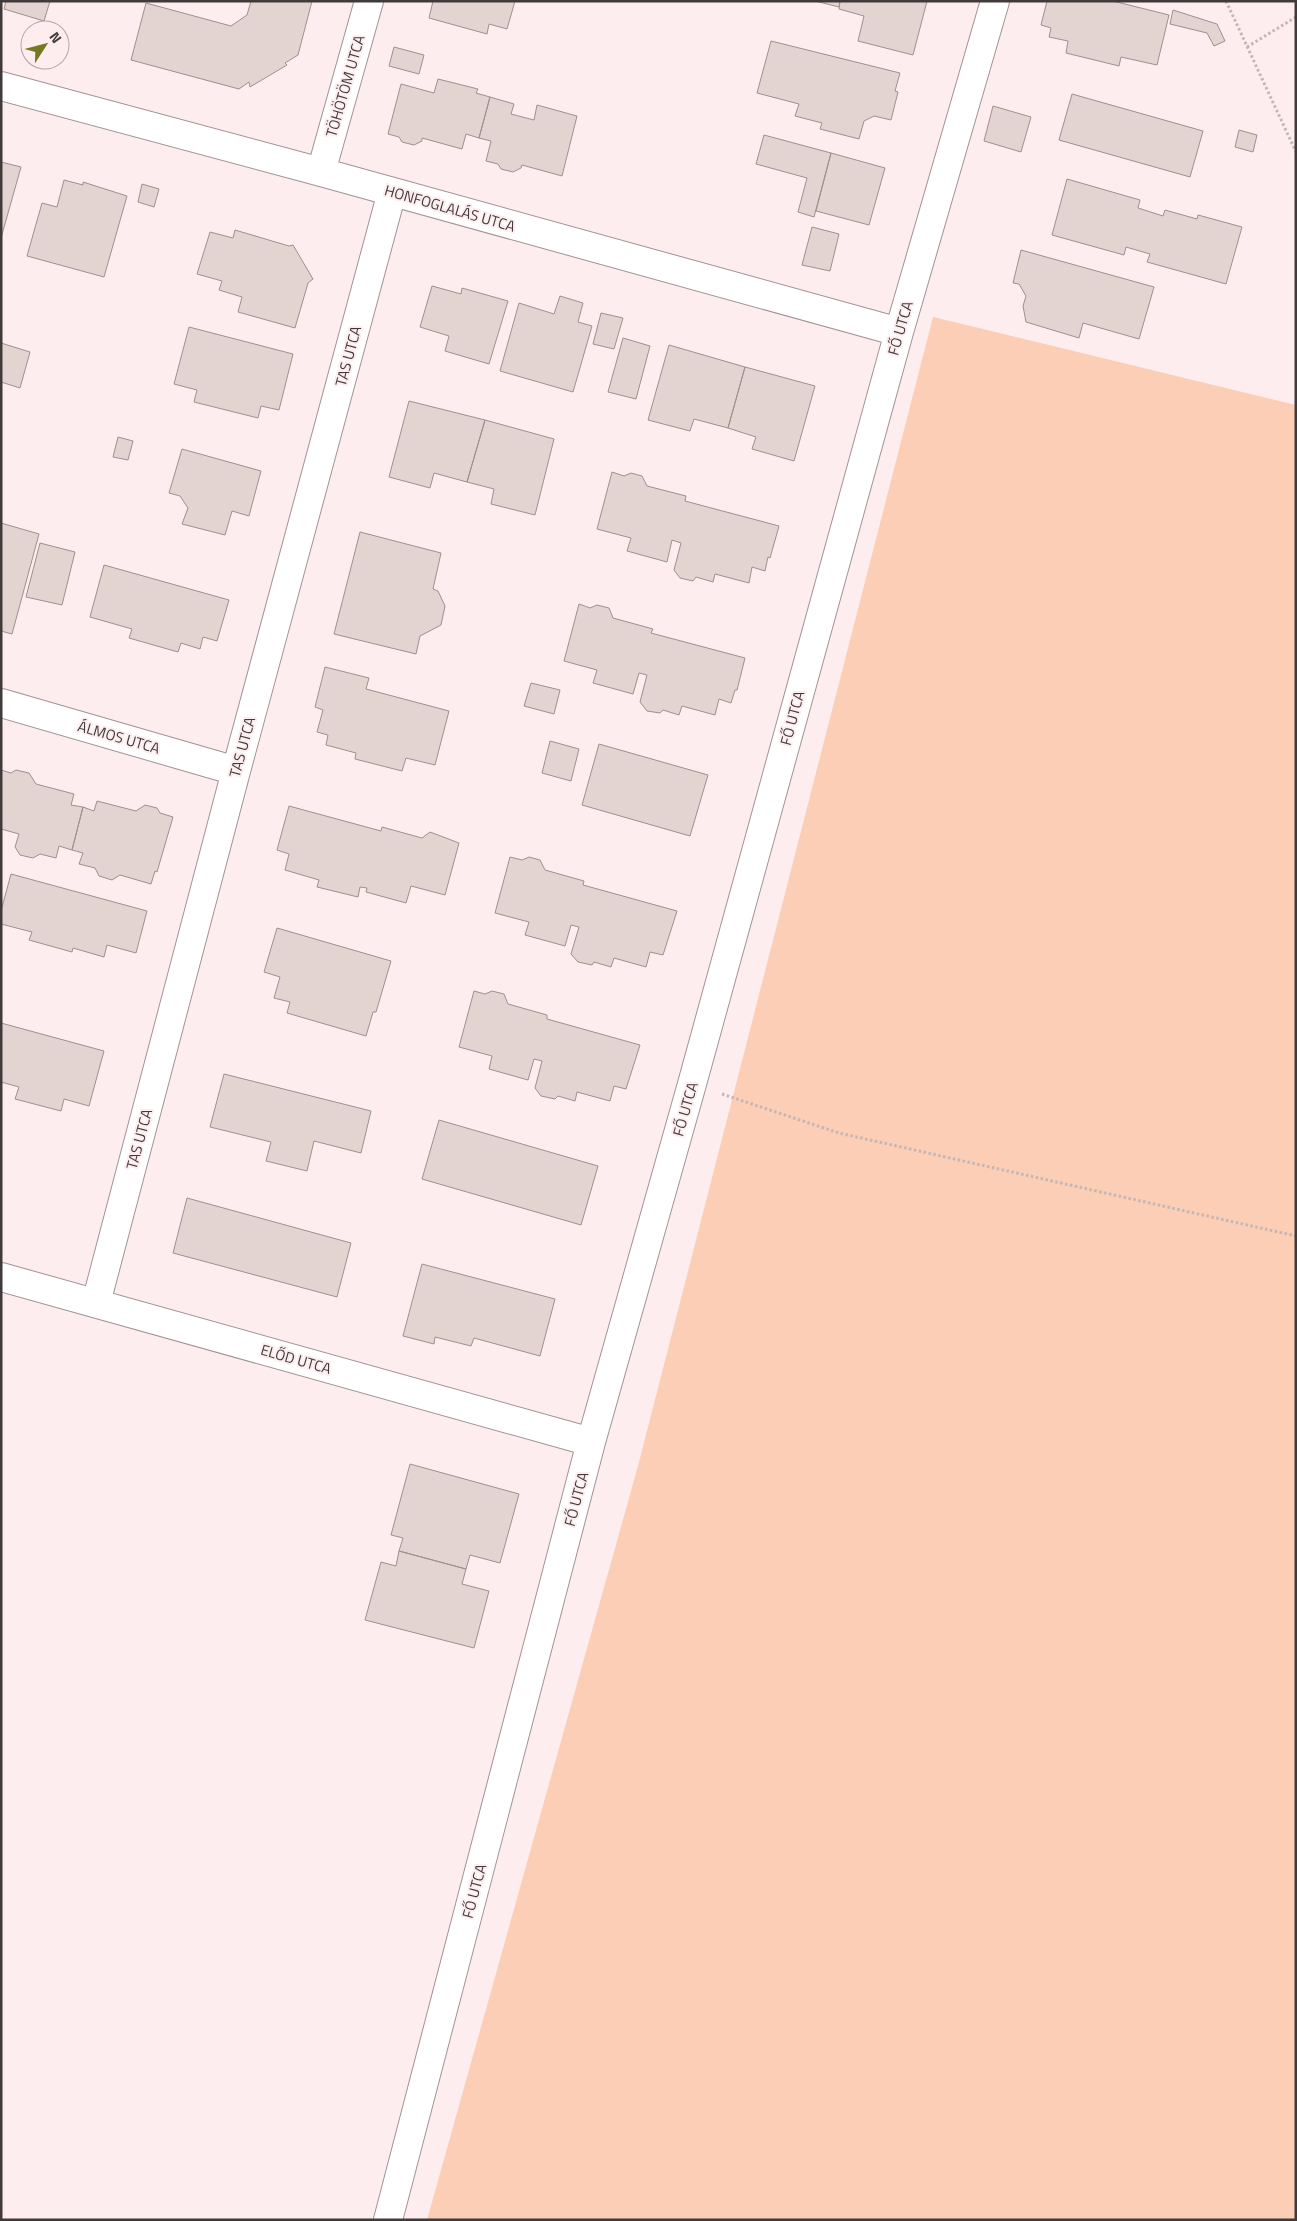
<svg xmlns="http://www.w3.org/2000/svg" width="1297" height="2221" font-family="'Titillium Web',sans-serif">
<style>
.green{fill:#fbceb5}
.building{fill:#e4d4d1;stroke:#9f8f8d}
.lines{fill:none;stroke-linecap:round;stroke-linejoin:round}
.street-casing{stroke:#a29395;stroke-width:30}
.path{stroke:#c4b6b7;stroke-width:3;stroke-dasharray:2.5 2.5;stroke-linecap:butt}
.street{stroke:#fff;stroke-width:28}
.labels{text-anchor:middle;dominant-baseline:central;stroke-width:4;stroke-linejoin:round;paint-order:stroke}
.street-label{font-size:15px;fill:#413a3b;stroke:#feedef}
</style>
<rect width="100%" height="100%" fill="#feedef"/>
<path class="green" d="M933,317L1296,405V2220H427L638,1466Z"/>
<path class="building" d="M6,1H50L44,21L4,9Z
M251,1H312L298,55L285,63L287,65L250,87L249,82L239,89L131,60L146,3L231,26L247,15Z
M433,1H515L507,29L489,24L487,34L429,18Z
M815,1H840L839,7Z
M840,1H927L913,55L858,41L864,16L839,9Z
M1047,1H1113L1169,15L1157,65L1121,57L1119,66L1066,53L1068,41L1049,37L1051,28L1041,25Z
M1173,10L1217,24L1225,41L1214,46L1207,33L1170,24Z
M771,41L900,73L895,91L898,92L891,120L874,116L864,121L859,139L820,129L822,123L795,116L799,104L757,93Z
M394,47L424,55L419,74L389,66Z
M438,79L478,89L476,93L490,97L479,138L466,134L462,149L422,138V141L414,145L402,142L399,137L388,134L401,84L434,93Z
M1072,94L1203,131L1190,177L1059,140Z
M490,97L514,104L511,114L534,120L537,105L577,116L562,176L522,165L521,168L513,172L501,169L498,164L486,161L491,141L479,138Z
M993,106L1031,117L1021,152L984,141Z
M1239,130L1257,135L1253,152L1235,147Z
M764,135L831,153L814,217L798,212L807,178L756,164Z
M831,153L885,168L869,225L816,211Z
M1,162L21,167L1,238Z
M1067,179L1140,200L1138,208L1163,216L1165,210L1197,219L1198,215L1242,227L1226,284L1147,262L1150,254L1126,247L1124,255L1052,235Z
M64,180L83,185V182L127,196L104,277L27,256L42,203L57,207Z
M142,184L159,189L154,207L138,202Z
M812,227L839,234L830,271L802,265Z
M235,230L289,246L293,245L313,279L308,283L295,328L238,312L242,297L219,290L222,281L197,274L210,232L233,238Z
M1021,250L1154,287L1139,339L1083,323L1079,338L1026,322L1023,306L1026,296L1019,284L1013,283Z
M432,286L461,294L462,288L508,301L489,364L445,351L449,336L420,327Z
M560,296L583,303L578,322L592,326L573,392L500,371L519,303L554,314Z
M601,313L623,318L614,349L593,344Z
M189,327L293,354L279,410L261,406L258,418L194,402L197,390L174,384Z
M623,338L650,346L636,399L608,392Z
M1,343L30,352L20,388L1,382Z
M669,345L745,367L728,428L694,419L690,431L648,420Z
M745,367L815,386L794,461L752,449L756,437L728,428Z
M409,401L485,420L467,482L434,473L430,488L389,477Z
M485,420L554,439L535,515L491,504L494,489L467,482Z
M118,437L133,441L128,460L113,457Z
M182,449L261,471L249,516L232,511L225,535L182,524L188,508L180,496L169,493Z
M612,472L624,476L631,473L642,476L647,486L686,496L685,501L779,526L770,558L768,557L765,571L752,567L749,583L715,574L713,582L696,577L693,581L680,578L674,570L681,543L672,540L667,562L627,551L631,538L597,529Z
M1,523L39,534L12,634L1,631Z
M360,532L441,553L433,589L438,591L445,606L441,625L420,636L416,654L334,634Z
M40,543L75,552L62,605L26,597Z
M104,565L229,600L217,641L203,637L200,649L181,643L178,652L129,638L132,629L90,617Z
M579,604L590,608L597,605L609,608L613,618L653,629L651,633L745,658L737,690H735L731,703L719,699L715,715L682,706L679,715L663,710L660,713L647,711L640,702L647,675L639,673L633,694L593,683L597,670L564,661Z
M325,667L369,678L366,689L449,711L435,765L406,758L402,771L355,759L356,753L326,745L328,735L317,732L323,710L315,707Z
M531,683L560,690L554,714L524,706Z
M550,741L579,749L571,781L542,773Z
M599,744L708,775L690,836L582,805Z
M1,770L11,773L16,770L29,773L36,784L74,794L71,805L83,807L72,850L59,846L56,858L40,854L33,858L20,855L15,847L19,834L1,829Z
M97,801L136,811L145,805L157,808L160,813L173,817L157,872L155,871L151,884L120,875L112,880L99,876L95,868L79,864L83,853L72,850L83,807L94,811Z
M289,806L381,831L382,827L422,838L430,832L459,843L445,895L411,886L406,903L366,892L367,888L360,887L358,897L317,887L319,880L285,870L289,854L277,850Z
M510,857L522,860L529,857L540,860L545,870L584,881L583,885L677,911L663,955L650,952L646,967L614,958L611,967L594,962L592,965L578,962L571,954L579,927L571,925L565,946L525,935L529,922L495,913Z
M11,874L147,911L136,953L107,945L104,957L73,948L72,952L29,940L32,932L1,924V911Z
M277,928L391,961L376,1012H373L366,1036L287,1013L290,1002L274,998L280,977L264,972Z
M474,991L485,994L492,991L504,994L508,1004L547,1015V1019L640,1045L626,1089L614,1086L610,1101L577,1092L575,1101L558,1096L555,1099L541,1096L535,1088L542,1061L534,1059L528,1080L489,1069L492,1056L459,1047Z
M1,1023L104,1051L89,1106L64,1099L61,1111L15,1099L19,1087L1,1082Z
M224,1074L371,1111L361,1153L314,1141L307,1171L266,1161L271,1142L210,1127Z
M439,1120L598,1166L581,1225L422,1179Z
M187,1198L351,1243L337,1297L173,1253Z
M422,1264L555,1299L540,1356L474,1338L471,1346L435,1337L434,1344L403,1336Z
M410,1464L519,1494L500,1563L470,1555L466,1569L399,1551L403,1538L391,1535Z
M399,1551L466,1569L462,1584L489,1591L474,1648L365,1620L381,1562L396,1566Z"/>
<g class="lines">
<g class="street-casing">
<path id="street" d="M1,86L321,172L899,332
M321,172L369,1
M1,703L236,771
M1,1277L591,1442
M96,1303L236,771L392,192
M388,2220L591,1442L692,1084L899,332L995,1"/>
</g>
<path class="path" d="M1226,1L1296,152
M1247,47L1296,17
M722,1094L839,1133L1296,1236"/>
<use href="#street" class="street"/>
</g>
<g class="labels">
<g class="street-label">
<text transform="translate(345 86) rotate(-74)">TÖHÖTÖM UTCA</text>
<text transform="translate(450 208) rotate(16)">HONFOGLALÁS UTCA</text>
<text transform="translate(900 328) rotate(-74)">FŐ UTCA</text>
<text transform="translate(348 356) rotate(-75)">TAS UTCA</text>
<text transform="translate(792 718) rotate(-75)">FŐ UTCA</text>
<text transform="translate(119 737) rotate(16)">ÁLMOS UTCA</text>
<text transform="translate(242 747) rotate(-75)">TAS UTCA</text>
<text transform="translate(685 1109) rotate(-74)">FŐ UTCA</text>
<text transform="translate(139 1139) rotate(-75)">TAS UTCA</text>
<text transform="translate(296 1359) rotate(16)">ELŐD UTCA</text>
<text transform="translate(576 1499) rotate(-75)">FŐ UTCA</text>
<text transform="translate(474 1891) rotate(-75)">FŐ UTCA</text>
</g>
</g>
<rect width="1297" height="2221" fill="none" stroke="#413a3b" stroke-width="5"/>
<g transform="translate(45 45) rotate(54)"><circle r="24" fill="#feedef" stroke="#b2a5a7"/>
<path d="M0-4L9 19L0 12L-9 19Z" fill="#757921"/>
<text y="-8" font-size="14" font-weight="bold" text-anchor="middle" fill="#413a3b">N</text>
</g>
</svg>
